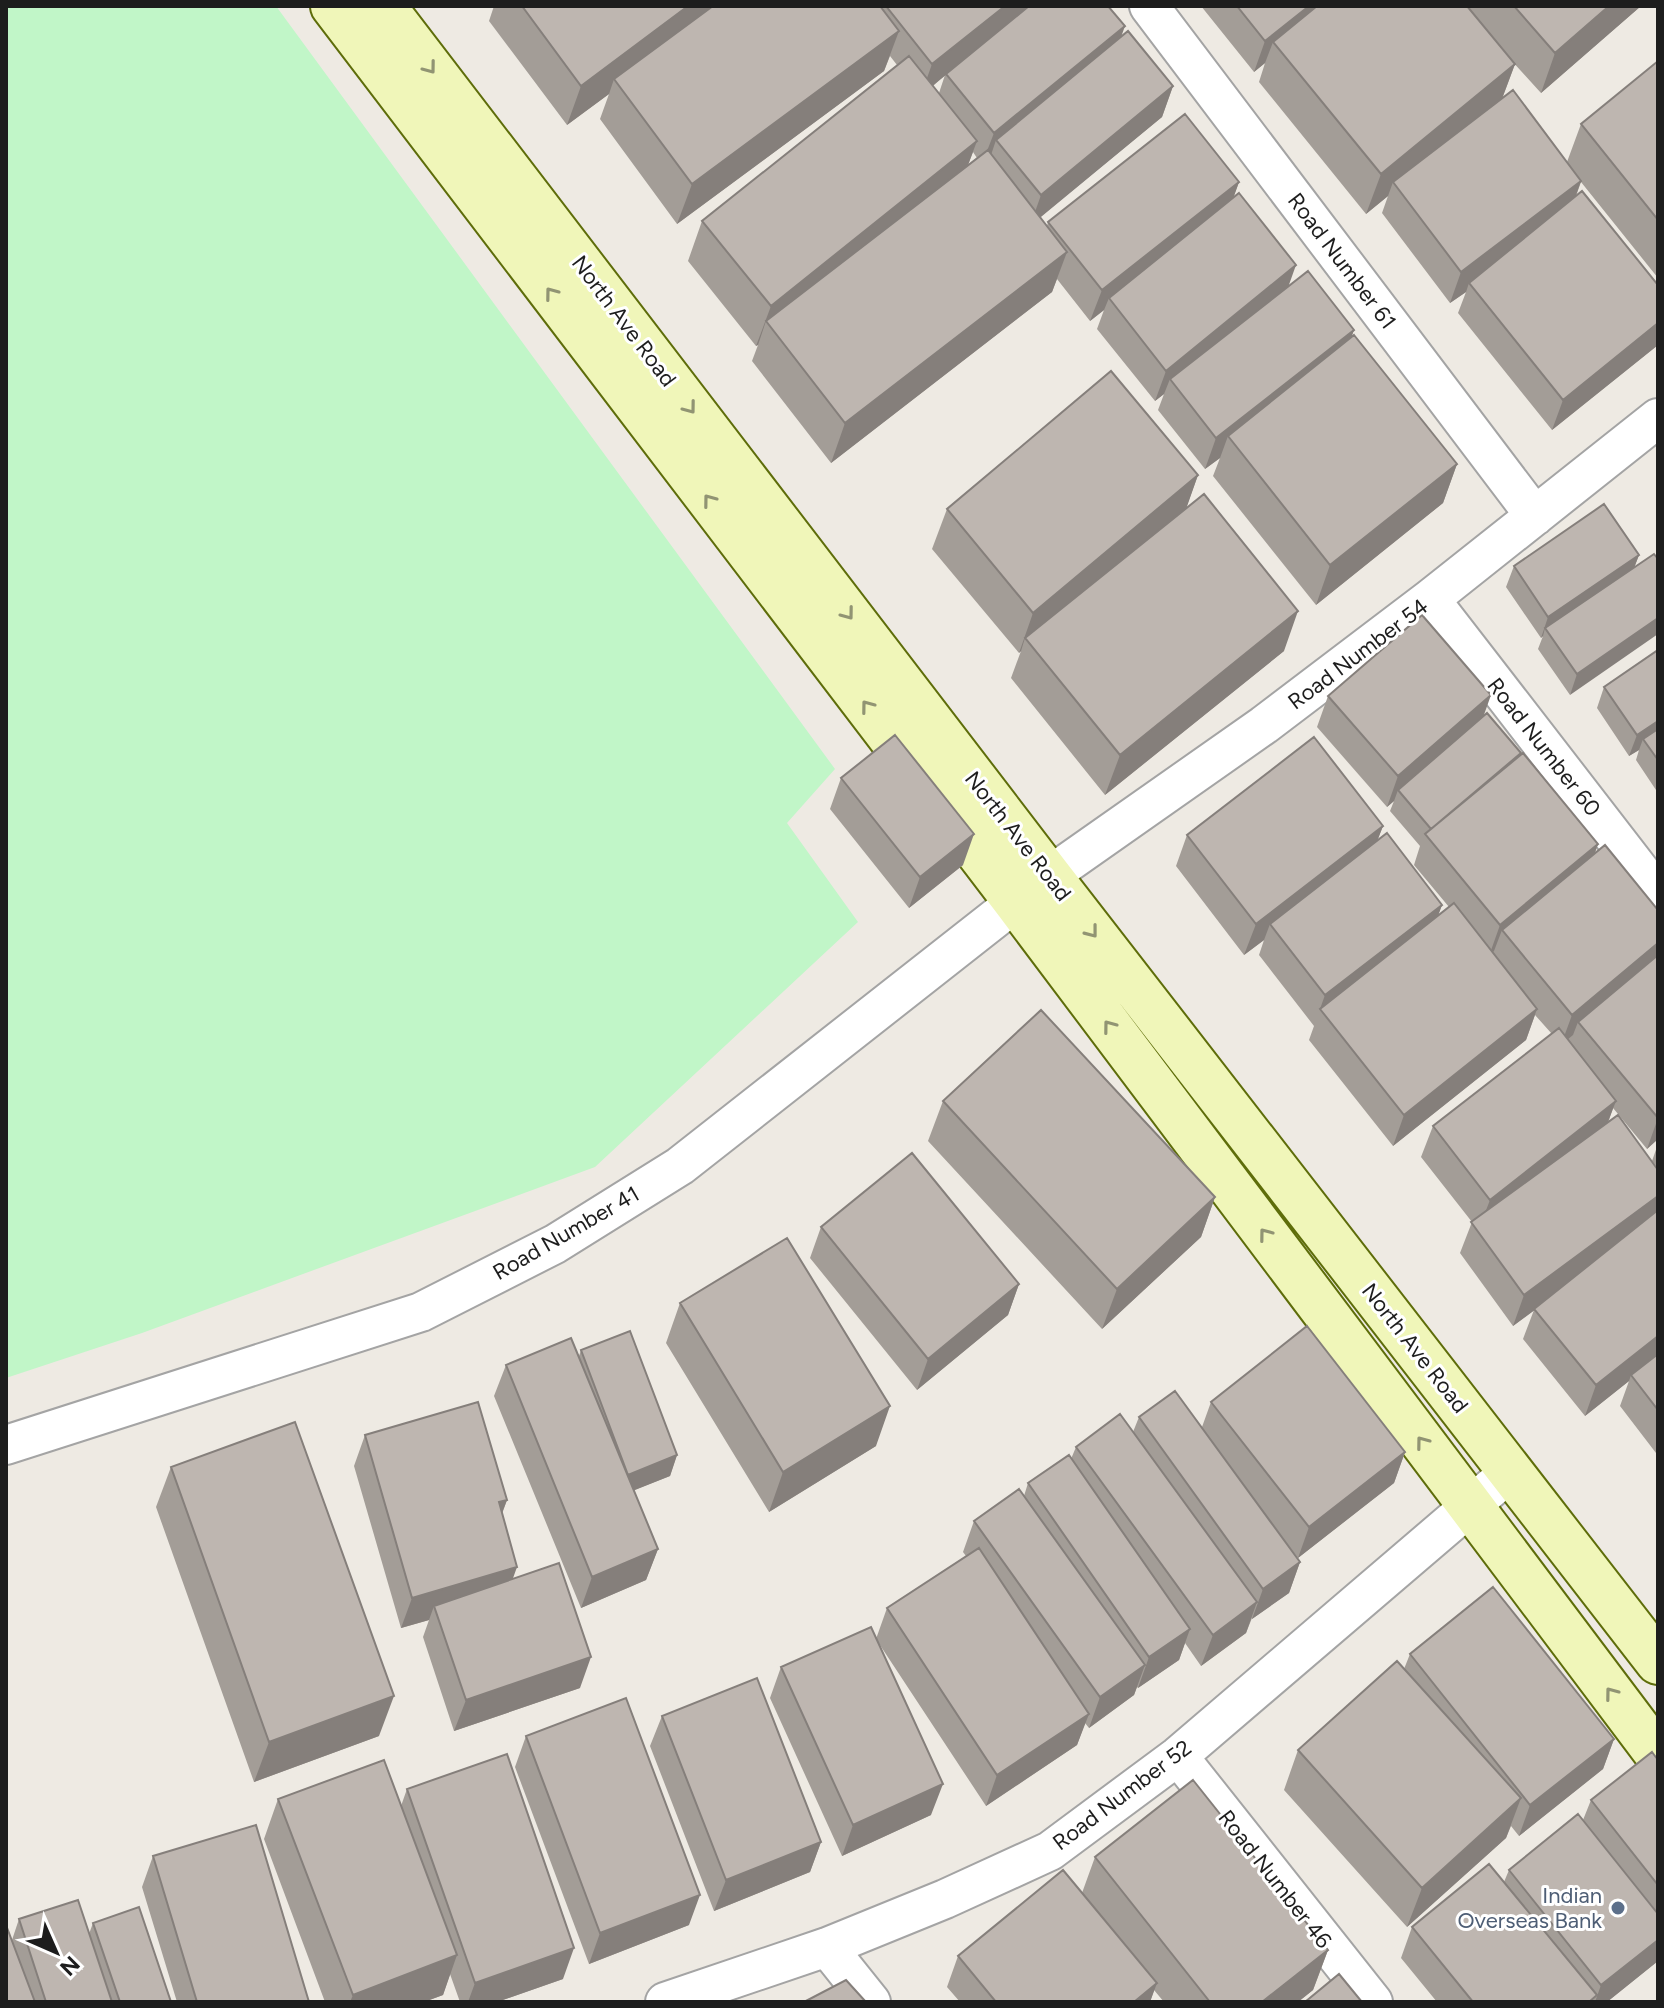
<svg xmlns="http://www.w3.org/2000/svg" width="1664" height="2008" font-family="Figtree,sans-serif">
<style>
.park{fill:#c1f6c8}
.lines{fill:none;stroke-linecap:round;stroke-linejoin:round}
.street-casing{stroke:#a4a4a4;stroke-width:42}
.secondary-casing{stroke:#5e6d0a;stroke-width:48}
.street{stroke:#fff;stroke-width:38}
.secondary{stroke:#f0f6b9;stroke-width:44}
.wall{fill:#a39d97;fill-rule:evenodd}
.shaded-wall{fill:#857f7b}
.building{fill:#beb6b0;stroke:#857f7b;stroke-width:2}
.oneway{stroke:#919473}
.service-dot{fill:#5c6f8a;stroke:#fff;stroke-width:3}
.labels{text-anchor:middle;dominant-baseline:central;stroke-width:6;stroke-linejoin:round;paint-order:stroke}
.street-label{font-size:22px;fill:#1d1d1d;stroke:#fff}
.service-label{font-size:22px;fill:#4e5e75;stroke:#fff;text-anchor:end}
</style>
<rect width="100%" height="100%" fill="#eeeae3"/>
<path class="park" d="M6,6H276L835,769L787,823L858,922L595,1167L142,1333L6,1378Z"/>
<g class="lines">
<g class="street-casing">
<path id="street" d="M1149,6L1535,516
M1430,599L1658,894
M6,1445L421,1312L555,1244L680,1166L1049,876L1264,725L1430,599L1658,418
M1178,1756L1373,2002
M827,1947L871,2002
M665,2002L827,1947L945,1899L1050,1851L1178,1756L1510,1472"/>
</g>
<g class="secondary-casing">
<path id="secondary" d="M333,6L1016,902L1658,1755
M383,6L1049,876L1658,1662"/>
</g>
<use href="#street" class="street"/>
<use href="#secondary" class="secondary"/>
</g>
<path class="wall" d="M494,6H1108L1121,37L1173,86L1162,117L1040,217L1047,226L1048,222L1239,182L1233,198L1289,286L1354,330L1351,337L1457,464L1443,503L1316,605L1213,476L1220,458L1205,469L1158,410L1164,394L1155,401L1097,329L1104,310L1090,321L1057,279L1052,292L831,463L752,361L758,345L756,346L688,261L702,221L897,65L890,56L884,71L677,224L600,119L609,94L567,125L489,21ZM945,75L939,93L933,86ZM973,152L977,158L968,165Z
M1201,6H1641L1541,93L1511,60L1515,64L1502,99L1567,162L1581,124L1658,61V278L1581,182L1576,196L1658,285V345L1552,430L1458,313L1466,292L1450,303L1382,213L1388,196L1366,214L1259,82L1265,63L1254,72Z
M1198,475L1186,508L1284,651L1105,795L1011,678L1021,651L1019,653L932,549L947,509Z
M1639,555L1634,568L1570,695L1538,649L1543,636L1541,638L1506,587L1514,566Z
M1658,650V793L1636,760L1639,750L1629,756L1597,708L1604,687Z
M1328,696L1484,716L1598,844L1595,853L1658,910V1139L1647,1149L1613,1108L1608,1123L1658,1170V1451L1656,1453L1620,1406L1629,1381L1585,1416L1523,1339L1534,1310L1513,1326L1460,1253L1472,1222L1421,1157L1433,1126L1552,1034L1535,1015L1526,1040L1393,1146L1309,1040L1314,1026L1259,955L1264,940L1244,955L1176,866L1187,835L1383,826L1377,841L1442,905L1438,915L1449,907L1414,865L1420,846L1390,811L1394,801L1387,807L1317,727Z
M841,778L963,865L909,908L830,809Z
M943,1101L1215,1197L1201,1237L1102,1329L928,1141Z
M1658,1144V1168L1652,1161Z
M821,1227L1019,1284L1008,1315L917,1390L810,1258Z
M680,1303L876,1446L769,1512L666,1343Z
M581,1350L677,1455L670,1476L634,1490L658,1549L646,1580L581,1608L494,1396L506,1365L579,1356Z
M1211,1402L1405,1452L1394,1483L1298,1558L1284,1540L1300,1562L1289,1593L1252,1619V1618L1246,1633L1201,1666L1185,1643L1179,1660L1138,1688L1137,1687L1134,1695L1089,1728L1085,1723L1077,1745L986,1806L876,1639L931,1815L842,1856L770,1698L781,1667L876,1639L887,1608L966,1556L963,1552L974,1521L1024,1496L1028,1483L1071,1459L1076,1447L1133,1432L1139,1417L1202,1427Z
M365,1435L507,1500L502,1514L513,1579L580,1688L454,1731L423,1637L429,1620L401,1628L354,1466Z
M171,1467L379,1736L254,1782L156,1507Z
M1410,1654L1614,1739L1603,1769L1519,1836L1511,1826L1506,1838L1407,1927L1284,1790L1298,1750L1404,1669Z
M662,1716L821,1842L810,1872L714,1911L650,1746Z
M526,1736L689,1925L589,1964L515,1767Z
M1658,1760V1961L1607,2002H1437L1401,1958L1412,1927L1504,1882L1509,1870L1583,1820L1591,1800Z
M407,1789L563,1979L497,2002H460L450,1974L443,1995L424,2002H325L264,1839L278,1799L401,1806Z
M153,1856L309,2002H177L142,1887Z
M1095,1857L1328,1950L1313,1990L1298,2002H1164L1154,1990L1150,2002H960L947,1987L958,1956L1082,1893Z
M19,1919L89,1934L93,1923L171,2002H6L12,1940Z"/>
<path class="shaded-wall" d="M688,6H727L614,79L609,94L567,125L581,86Z
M1005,6H1032L921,95L932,64Z
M1309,6H1335L1273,42L1265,63L1254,72L1265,41Z
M1609,6H1641L1541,93L1555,53Z
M1125,26L1114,57L996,140L990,158L982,164L994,133Z
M899,31L884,71L677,224L692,184Z
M1515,64L1500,104L1393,182L1388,196L1366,214L1381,174Z
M1173,86L1162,117L1030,226L1041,195Z
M977,141L962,181L766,321L758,345L756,346L771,306Z
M1581,181L1570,212L1469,283L1466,292L1450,303L1461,272Z
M1239,182L1228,213L1109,298L1104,310L1090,321L1102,290Z
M1067,252L1052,292L831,463L845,423Z
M1296,265L1285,296L1170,379L1164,394L1155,401L1166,371Z
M1658,323V345L1552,430L1563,400Z
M1354,330L1343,361L1228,436L1220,458L1205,469L1216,438Z
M1457,464L1443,503L1316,605L1330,565Z
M1198,475L1184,515L1025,638L1021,651L1019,653L1033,613Z
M1639,555L1631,576L1545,628L1543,636L1541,638L1548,617Z
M1298,611L1284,651L1105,795L1120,755Z
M1658,618V634L1570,695L1577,674Z
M1491,695L1480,726L1398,790L1394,801L1387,807L1398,776Z
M1658,721V737L1643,739L1639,750L1629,756L1637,735Z
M1383,826L1371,857L1270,924L1264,940L1244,955L1256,924Z
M974,834L963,865L909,908L920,877Z
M1598,844L1587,874L1502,930L1494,951L1489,956L1500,925Z
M1442,905L1431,935L1320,1009L1325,995Z
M1658,943V965L1578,1022L1573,1035L1561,1045L1572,1015Z
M1537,1009L1526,1040L1393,1146L1404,1115Z
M1616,1101L1604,1132L1478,1231L1490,1200Z
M1658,1118V1139L1647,1149Z
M1658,1196V1219L1513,1326L1524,1295Z
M1215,1197L1201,1237L1102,1329L1117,1289Z
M1019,1284L1008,1315L917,1390L928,1359Z
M1658,1336V1358L1631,1375L1629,1381L1585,1416L1596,1385Z
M890,1406L876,1446L769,1512L783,1472Z
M1405,1452L1394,1483L1298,1558L1309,1527Z
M677,1455L670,1476L620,1496L628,1475Z
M507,1500L495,1531L499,1502Z
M658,1549L646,1580L581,1608L592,1577Z
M1300,1562L1289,1593L1252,1619L1263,1589Z
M517,1567L506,1598L434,1606L429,1620L401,1628L412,1598Z
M1257,1602L1246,1633L1201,1666L1213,1635Z
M1190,1629L1179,1660L1138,1688L1149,1657Z
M591,1657L580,1688L454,1731L466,1700Z
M1145,1665L1134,1695L1089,1728L1100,1697Z
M394,1696L379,1736L254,1782L269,1742Z
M1089,1714L1077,1745L986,1806L997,1775Z
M1614,1739L1603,1769L1519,1836L1530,1805Z
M943,1784L931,1815L842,1856L853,1825Z
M1521,1798L1506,1838L1407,1927L1422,1888Z
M821,1842L810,1872L714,1911L726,1880Z
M700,1895L689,1925L589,1964L600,1933Z
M1658,1940V1961L1607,2002H1595L1601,1985Z
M574,1948L563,1979L497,2002H468L475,1983Z
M1328,1950L1313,1990L1298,2002H1262Z
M457,1955L443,1995L424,2002H350L353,1995Z
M1157,1983L1150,2002H1134Z"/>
<path class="building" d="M522,6H688L581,86Z
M713,6H880L899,31L692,184L614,79Z
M886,6H1005L932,64Z
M1029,6H1108L1125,26L994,133L946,74Z
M1237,6H1309L1265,41Z
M1317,6H1467L1515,64L1381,174L1273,42Z
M1514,6H1609L1555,53Z
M1128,31L1173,86L1041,195L996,140Z
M909,56L977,141L771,306L702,221Z
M1658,61V220L1581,124Z
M1513,90L1581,181L1461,272L1393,182Z
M1185,114L1239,182L1102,290L1048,222Z
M988,150L1067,252L845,423L766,321Z
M1582,191L1658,285V323L1563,400L1469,283Z
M1239,193L1296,265L1166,371L1109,298Z
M1308,271L1354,330L1216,438L1170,379Z
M1354,335L1457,464L1330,565L1228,436Z
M1111,371L1198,475L1033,613L947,509Z
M1204,494L1298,611L1120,755L1025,638Z
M1604,504L1639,555L1548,617L1514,566Z
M1654,554L1658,559V618L1577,674L1545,628Z
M1422,615L1491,695L1398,776L1328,696Z
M1658,650V721L1637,735L1604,687Z
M1487,713L1521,753L1431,829L1398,790Z
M1658,729V760L1643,739Z
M895,735L974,834L920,877L841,778Z
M1314,737L1383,826L1256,924L1187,835Z
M1523,753L1598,844L1500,925L1425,834Z
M1387,833L1442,905L1325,995L1270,924Z
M1605,845L1658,910V943L1572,1015L1502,930Z
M1454,903L1537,1009L1404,1115L1320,1009Z
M1658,955V1118L1578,1022Z
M1041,1010L1215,1197L1117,1289L943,1101Z
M1559,1028L1616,1101L1490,1200L1433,1126Z
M1618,1115L1658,1170V1196L1524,1295L1471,1222Z
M912,1153L1019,1284L928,1359L821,1227Z
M1658,1210V1336L1596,1385L1534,1309Z
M787,1238L890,1406L783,1472L680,1303Z
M1307,1326L1405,1452L1309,1527L1211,1402Z
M630,1331L677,1455L628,1475L581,1350Z
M571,1338L658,1549L592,1577L506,1365Z
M1658,1354V1410L1631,1375Z
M1175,1391L1300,1562L1263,1589L1139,1417Z
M478,1402L507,1500L499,1502L517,1567L412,1598L365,1435Z
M1120,1414L1257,1602L1213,1635L1076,1447Z
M295,1422L394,1696L269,1742L171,1467Z
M1069,1455L1190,1629L1149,1657L1028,1483Z
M1019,1489L1145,1665L1100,1697L974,1521Z
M979,1548L1089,1714L997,1775L887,1608Z
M559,1563L591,1657L466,1700L434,1606Z
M1493,1587L1614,1739L1530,1805L1410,1654Z
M871,1627L943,1784L853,1825L781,1667Z
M1397,1661L1521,1798L1422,1888L1298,1750Z
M757,1678L821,1842L726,1880L662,1716Z
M626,1698L700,1895L600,1933L526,1736Z
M1652,1752L1658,1760V1885L1591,1800Z
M507,1754L574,1948L475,1983L407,1789Z
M384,1760L457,1955L353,1995L278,1799Z
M1193,1780L1328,1950L1262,2002H1210L1095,1857Z
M1578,1814L1658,1914V1940L1601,1985L1509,1870Z
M256,1825L309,2002H197L153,1856Z
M1489,1864L1597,1995L1589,2002H1473L1412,1927Z
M1063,1870L1157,1983L1134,2002H996L958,1956Z
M78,1900L112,2002H46L19,1919Z
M139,1907L171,2002H120L93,1923Z
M6,1925L35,2002H6Z
M1339,1974L1362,2002H1305Z
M846,1980L866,2002H804Z"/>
<defs><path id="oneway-chevron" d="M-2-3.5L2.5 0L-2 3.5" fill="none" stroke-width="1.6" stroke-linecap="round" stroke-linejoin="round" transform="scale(2)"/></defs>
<g class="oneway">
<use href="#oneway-chevron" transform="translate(430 68) rotate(53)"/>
<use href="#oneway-chevron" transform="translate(551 293) rotate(-127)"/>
<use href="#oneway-chevron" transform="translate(690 408) rotate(53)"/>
<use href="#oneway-chevron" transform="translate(709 500) rotate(-127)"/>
<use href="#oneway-chevron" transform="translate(848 614) rotate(53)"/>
<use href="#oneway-chevron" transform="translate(867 706) rotate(-127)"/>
<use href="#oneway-chevron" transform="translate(1092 932) rotate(52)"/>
<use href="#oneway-chevron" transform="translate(1109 1026) rotate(-127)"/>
<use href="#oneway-chevron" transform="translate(1265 1234) rotate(-127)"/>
<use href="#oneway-chevron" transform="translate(1422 1442) rotate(-127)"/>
<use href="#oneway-chevron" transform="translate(1611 1693) rotate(-127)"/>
</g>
<circle class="service-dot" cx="1618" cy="1908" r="8"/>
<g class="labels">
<g class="street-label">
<text transform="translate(1342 261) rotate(53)">Road Number 61</text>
<text transform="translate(624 321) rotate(53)">North Ave Road</text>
<text transform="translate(1358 654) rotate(-37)">Road Number 54</text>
<text transform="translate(1544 747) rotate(52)">Road Number 60</text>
<text transform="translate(1018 836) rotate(52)">North Ave Road</text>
<text transform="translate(566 1233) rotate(-30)">Road Number 41</text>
<text transform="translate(1415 1348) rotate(52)">North Ave Road</text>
<text transform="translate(1122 1795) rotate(-37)">Road Number 52</text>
<text transform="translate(1275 1879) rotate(52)">Road Number 46</text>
</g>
<g class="service-label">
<text x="1602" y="1895">Indian<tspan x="1602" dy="25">Overseas Bank</tspan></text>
</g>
</g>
<rect width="1664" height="2008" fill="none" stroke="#1d1d1d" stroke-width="16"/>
<g transform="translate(56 1952) rotate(135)" stroke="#ffffff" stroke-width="6" paint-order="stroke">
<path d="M0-6L14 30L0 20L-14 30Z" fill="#1d1d1d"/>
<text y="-12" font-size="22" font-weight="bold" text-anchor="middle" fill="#1d1d1d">N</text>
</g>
</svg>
